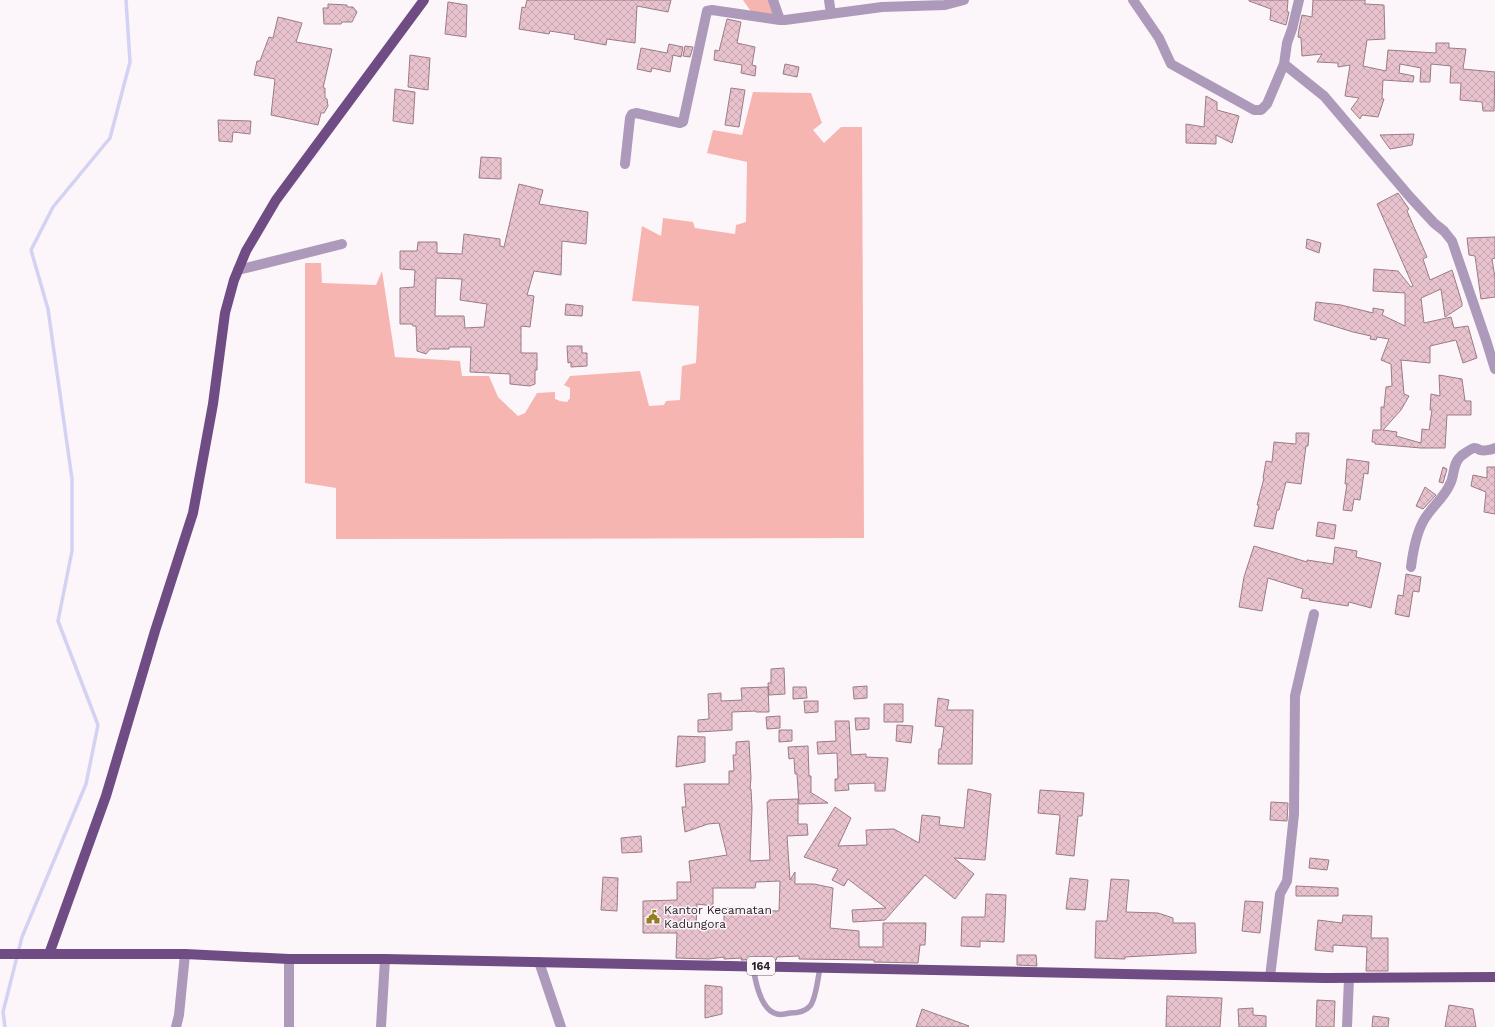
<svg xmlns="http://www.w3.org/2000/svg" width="1495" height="1027" font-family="'Work Sans',sans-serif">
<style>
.green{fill:#f7b5b1}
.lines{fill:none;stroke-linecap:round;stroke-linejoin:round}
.stream{stroke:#d3d2f2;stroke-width:3.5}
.building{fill:url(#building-cross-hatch);stroke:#9c7b85;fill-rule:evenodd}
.service{stroke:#ad9aba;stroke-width:5.5}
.minor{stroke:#ad9aba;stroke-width:10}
.tertiary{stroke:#ad9aba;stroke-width:10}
.primary{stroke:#6f4d84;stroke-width:10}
.labels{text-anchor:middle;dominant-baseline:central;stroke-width:3;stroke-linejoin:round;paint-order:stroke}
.shield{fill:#fcf6fa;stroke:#685f66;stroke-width:1}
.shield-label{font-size:11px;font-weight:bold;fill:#281e26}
.poi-label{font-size:12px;fill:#281e26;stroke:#fcf6fa;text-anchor:start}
</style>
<defs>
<pattern id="building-cross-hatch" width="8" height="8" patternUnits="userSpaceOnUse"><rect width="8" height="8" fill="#e8c3ce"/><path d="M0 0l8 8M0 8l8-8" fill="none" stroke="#c7a7b1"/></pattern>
</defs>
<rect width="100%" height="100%" fill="#fcf6fa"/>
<path class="green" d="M743,0H771L777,17L754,16Z
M753,92L811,93L822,123L813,130L824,143L841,127H862L864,538L336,539V488L305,483V263H321L322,283L376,285L382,271L395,357L460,361L462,376H489L498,397L518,416L525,413L537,393L555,392V399L560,401L567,402L570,398V388L564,385L570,376L640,371L649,406L664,405L666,401L680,400L682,366L696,363L699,306L632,301L642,226L661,236L663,218L693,222L695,228L735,234L736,225L746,222L747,162L707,153L713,130L742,135Z"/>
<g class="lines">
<path class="stream" d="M5,1027L3,1012L22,937L86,784L98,725L58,621L72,551V479L48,309L31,250L53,207L110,138L130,62L126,0"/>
</g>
<path class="building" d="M527,0H671L668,12L637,6L635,43L607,39L606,45L574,39L575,35L550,31L549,34L519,29L522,7L525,8Z
M1249,0H1288L1287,12H1289L1286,25L1270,20L1271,9L1249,1Z
M1313,0H1365V4L1384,5L1385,39L1367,40L1363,66L1386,71L1388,50L1436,53V43H1449V48L1466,49L1463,69L1495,72L1494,111H1483L1482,102L1460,100L1461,83H1450L1451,66L1431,64L1430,82H1420L1421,68L1400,64L1399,73L1414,76L1413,82L1383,80L1382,99H1384L1378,117L1362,115L1360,119L1351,109L1359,98L1345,96L1350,65L1338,67V63L1317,62L1322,54L1302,56L1301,38L1298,37L1299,29L1302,15L1312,17Z
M448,2L467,5L466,37L445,34Z
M328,4L347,5V7H353L357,12L352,22H342L341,24H324L323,8H328Z
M278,17L302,23L296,42L332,49L323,88H325V98L327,99L328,106L324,113H321L318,125L271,115L275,79L254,75L257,61H260L269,37L273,38Z
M727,19L741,22L737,43L755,47L752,65L756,66L755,76L741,73L742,65L714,60L715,50L719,51Z
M669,44L683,47L681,57L673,55L670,72L652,68L651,72L637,69L641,48L667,53Z
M685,46L693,47L690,57L683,56Z
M410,55L430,58L428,90L408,87Z
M785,64L799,67L797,77L783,74Z
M731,88L745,90L739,127L725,125Z
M395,89L415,92L413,124L393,121Z
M1206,96L1217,102V110L1239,116L1232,143L1216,135V144L1186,143V124L1204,127Z
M218,120L251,121L250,134L233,132L232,142L219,141Z
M1414,134L1412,145L1390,149L1380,135Z
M481,157L501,158V179L479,178Z
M519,184L543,190L539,204L588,212L586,244L562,241L561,275L534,271L527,295L534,296L530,327L521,326V353H537V370H535V384L530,386L510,384V374L470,372L471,347H449V349H430L426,354L417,351L416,326H413L412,324H400V288L414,287L415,270L400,269V251H417L418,242H437V253L462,254L464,234L500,239V246L504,247ZM436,278L462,279L460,300L487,304L484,327L465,328L464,316H435Z
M1398,193L1409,209L1407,211L1427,257L1423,259L1430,280L1452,270L1462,303V306L1445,317L1441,289L1421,298L1424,323L1451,317L1454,328L1468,326L1477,358L1463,363L1456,340L1430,346V363L1401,360L1404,394L1409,396L1401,410L1383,430L1397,432L1396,436L1421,443L1422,429L1429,430L1432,410H1430L1431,394L1440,396L1439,375L1462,379L1465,401H1471V415H1447L1445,448H1421L1375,444V442H1372L1373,430H1381V407H1384L1386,387L1392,386L1391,364L1381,360L1389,339L1377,337L1376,340L1370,339L1371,336L1353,332L1314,320L1316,302L1341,305L1373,313V308L1384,310L1382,315L1405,326V293L1373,291L1374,269L1398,271L1411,287L1413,286L1377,204Z
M1495,237V258L1492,259L1495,278V297L1481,299L1475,256L1469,255L1467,238Z
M1307,239L1321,243L1319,253L1306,248Z
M566,304L583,306L582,316L565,315Z
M567,346H582V353H587V366L571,367V362L568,363Z
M1296,433H1309L1308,446H1306L1301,484L1286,482L1279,510H1277L1273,529L1254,526L1259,505H1257L1264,478H1263L1266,461L1272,462L1274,442L1296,444Z
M1347,459L1369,462L1368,474L1364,473L1360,500L1354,499L1352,511L1343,510L1347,484H1345Z
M1443,467L1447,469L1443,483L1439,482Z
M1487,467H1495V514L1484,512L1486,492L1471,486L1473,475L1487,478Z
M1425,487L1436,495L1423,509L1416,506Z
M1318,522L1336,525L1334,539L1316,536Z
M1254,546L1307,562V560L1333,564L1335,547L1357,551L1356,557L1381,563L1371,608L1349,602L1348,606L1309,600L1310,599L1301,598L1303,589L1268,578L1262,611L1239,607L1244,577Z
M1406,574L1421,577L1419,592L1413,591L1409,617L1395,614L1398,595L1403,596Z
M784,668L785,694L769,695L768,683H771V669Z
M867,686V698L854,699L853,687Z
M768,687L769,712H756V711L732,712V730L698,732V720L709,719L708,694L721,693V701L742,700L741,688Z
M793,687H806L807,698L793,699Z
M938,698L949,700L947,710H973L972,764H938L939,749H941L944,727L935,726Z
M804,701H818V712L805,713Z
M884,704H903V722H884Z
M780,716V728L767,729L766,717Z
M855,718H869V729L856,730Z
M835,721H849L851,755L866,754V757L888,758L885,791H875V783L848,784L849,790L835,791V779H838L837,753L818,754L817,742L836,741Z
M897,725L913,726L911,743L896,741Z
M779,730H792V741L779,742Z
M678,736L705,737V762L676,767Z
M749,741L751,778L750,789H751L752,808L750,861L770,860L767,802H769V800L798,799V824H807L808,835L787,836L790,880L795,872V884H814L833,888L830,928L859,931V947H883V923H926L925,945H920L918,963L874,962V960L799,959V956L777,957L776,960H761V957L744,960H741L742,958L724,959V957L709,959L676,958L677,933H643V901L677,900V882H691L689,861L727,855L719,823L708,824L685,832L682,807H686L684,784H729V771H734L733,755H736V742ZM780,881L779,911L739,910V908H724V924L696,927L697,904L713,906V888H755L756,882Z
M808,746L809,776H811V792H810L828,803L799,804L797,774H795L794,758L789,759L788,747Z
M968,789L991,794L985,860L954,858L974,874L955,899L925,875L885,920L853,922L852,910L886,908L848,879L844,886L832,880L838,869L804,857L835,807L851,818L838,846L867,845L866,830L894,829L919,843L922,815L940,817L939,825L964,828Z
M1040,790L1084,793L1082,816H1078L1074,856L1056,854L1060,815L1038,813Z
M1271,802L1288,803L1287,821L1270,820Z
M641,836L642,852L622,853L621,838Z
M1310,858L1329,860L1327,870L1309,868Z
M603,877L618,878L617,911L601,910Z
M1070,878L1088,880L1085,910L1066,909Z
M1111,879L1129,880L1126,912L1158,913L1173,918V923H1195L1196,953L1125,957V959L1095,958L1096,921H1107Z
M1296,886L1338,888V896H1296Z
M986,894L1006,895L1004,942L980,941V947L961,946L962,917H985Z
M1245,901L1263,902L1260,933L1242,931Z
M1343,915L1372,916L1371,938H1388V971H1366L1367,947L1333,945V952L1315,950L1318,920L1342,923Z
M1017,955H1036L1037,966L1017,965Z
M705,985L722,987V1014L705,1018Z
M1167,996L1222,998L1220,1027H1166Z
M1317,1000L1335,1001L1334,1027H1316Z
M1449,1005L1473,1009L1476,1027H1445Z
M1253,1008V1015L1266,1016V1027H1239L1238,1009Z
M922,1009L969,1026L968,1027H916Z
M1373,1016L1389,1018L1388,1027H1372Z"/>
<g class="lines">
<path class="service" d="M753,966C755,980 760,1010 777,1014C781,1015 786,1014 790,1013C797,1013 805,1012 810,1006C816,999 818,978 820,967"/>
<path class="minor" d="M773,0L780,20H785L882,7L945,5L964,0
M829,0L831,14
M1133,0L1159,38L1171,64L1254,110H1261L1267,104L1284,64
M1299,0L1292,29L1287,43L1284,64L1324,96L1410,197L1434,223L1444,231L1452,241L1486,340L1495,369
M625,164L630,118L632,114L636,113L680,123L683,122L707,11L712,10L780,20
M238,270L342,244
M1411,567C1413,551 1418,526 1428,514C1435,504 1445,496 1450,484C1455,475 1452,464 1461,456C1464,454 1470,449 1474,448C1478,448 1477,449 1480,450C1484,451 1491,450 1495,448
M289,959V1027
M1270,977L1280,894L1287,881L1294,814L1295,696L1314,614
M176,1027L179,1015L185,954
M381,1027L385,959
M1347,1027L1349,978"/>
<path class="tertiary" d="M539,962L561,1027"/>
<path class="primary" d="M0,954H185L289,959H385L1325,978L1495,977
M49,954L106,796L155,631L193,513L213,404L225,313L234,280L246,251L276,200L424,0"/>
</g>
<defs>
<g id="civic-bare" transform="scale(1.08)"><path d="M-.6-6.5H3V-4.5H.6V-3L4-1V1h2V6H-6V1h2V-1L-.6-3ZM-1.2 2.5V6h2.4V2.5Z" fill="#957d25" stroke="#fcf6fa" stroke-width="2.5" paint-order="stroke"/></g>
</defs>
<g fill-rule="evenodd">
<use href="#civic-bare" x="653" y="917"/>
</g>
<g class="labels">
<rect class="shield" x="747" y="957" width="28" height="18" rx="3"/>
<g class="shield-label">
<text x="761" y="966">164</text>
</g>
<g class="poi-label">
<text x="664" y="910">Kantor Kecamatan<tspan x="664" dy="14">Kadungora</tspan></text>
</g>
</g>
</svg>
